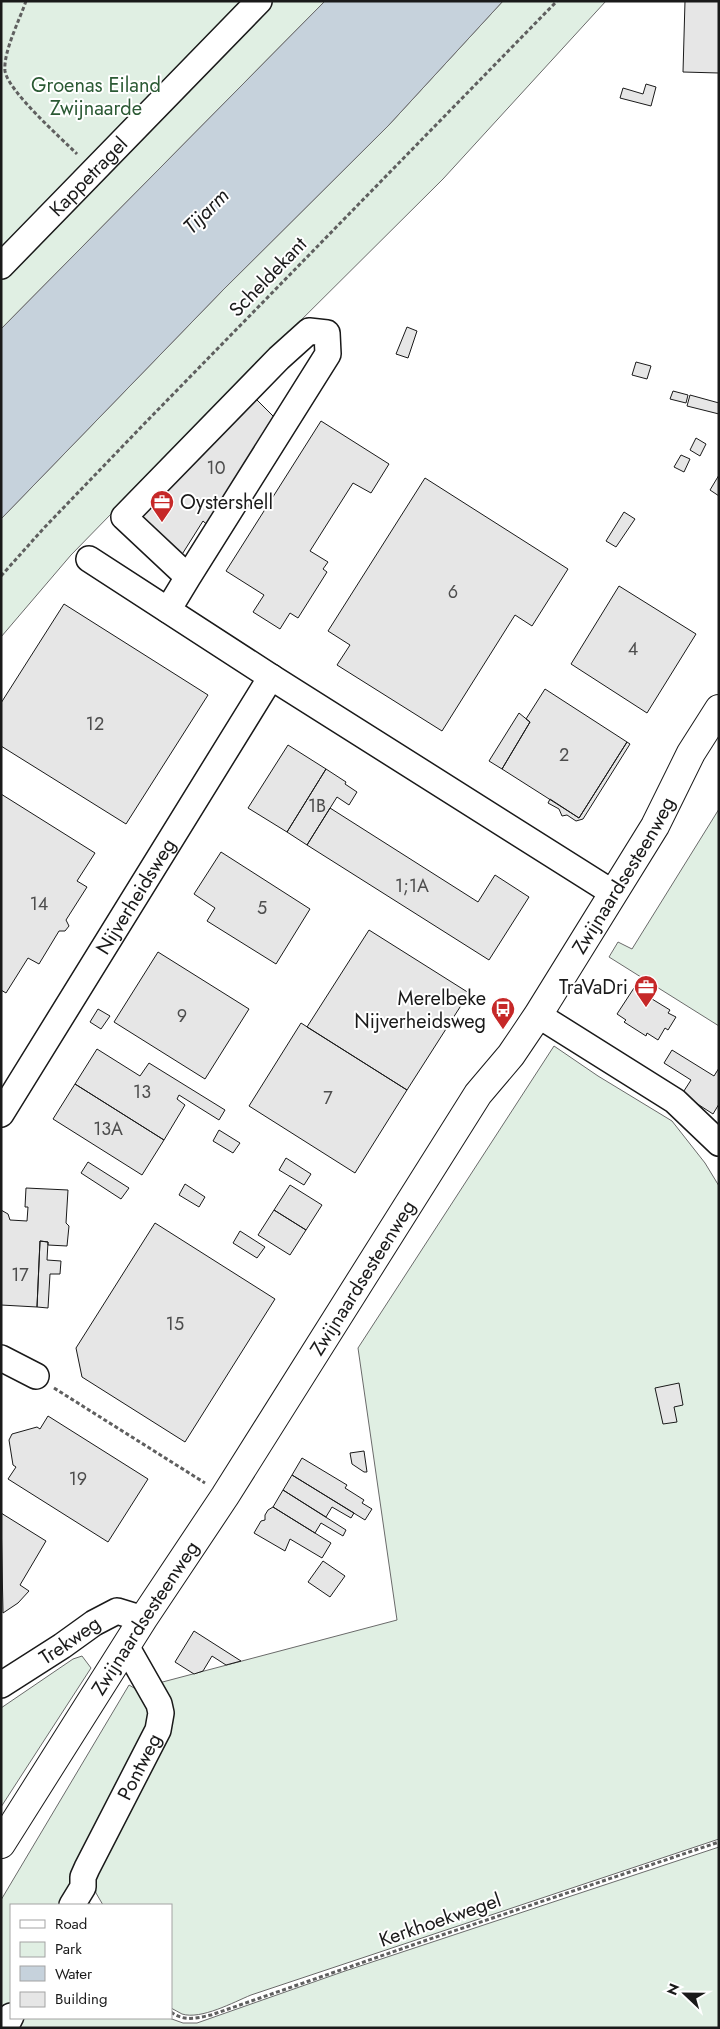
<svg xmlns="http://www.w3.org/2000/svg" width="720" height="2029" font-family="Jost,sans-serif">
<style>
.green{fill:#e0efe3;stroke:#6a6a6a}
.water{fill:#c6d2dc;stroke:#6a6a6a}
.building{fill:#e6e6e6;stroke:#1a1a1a}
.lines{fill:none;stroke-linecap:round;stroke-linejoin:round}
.minor-casing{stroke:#1a1a1a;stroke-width:28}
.major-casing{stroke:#1a1a1a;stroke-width:30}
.path{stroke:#5f5f5f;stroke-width:3;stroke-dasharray:4 2.5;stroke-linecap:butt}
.minor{stroke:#fff;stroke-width:25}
.major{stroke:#fff;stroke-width:28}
.labels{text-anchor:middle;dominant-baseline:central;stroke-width:4;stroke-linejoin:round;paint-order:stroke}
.number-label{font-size:18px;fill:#4d4d4d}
.park-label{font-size:20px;fill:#2b5a34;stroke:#fff}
.street-label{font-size:20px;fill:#1a1a1a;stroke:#fff}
.poi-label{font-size:20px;fill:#1a1a1a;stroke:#fff;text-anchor:end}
.water-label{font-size:21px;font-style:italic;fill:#1a1a1a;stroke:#fff}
</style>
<rect width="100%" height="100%" fill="#fff"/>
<path class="green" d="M1,1H325L1,329Z
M503,1H606L443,179L277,344L71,555L1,637V519L223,290L388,126Z
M719,809V1026L609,957L618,942L632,949Z
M554,1046L598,1076L672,1121L705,1163L719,1186V1839L251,1995C234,2002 201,2020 182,2014C178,2012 175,2010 171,2008V1905H103L96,1893L93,1880L144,1769L155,1684L397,1620L358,1348Z
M82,1656L91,1668L1,1807V1708L73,1659Z
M129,1685L141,1692L155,1712L82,1891L91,1905H11V2018H169L183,2023H197L345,1971L719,1847V2028H1V1900Z"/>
<path class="water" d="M325,1H503L388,126L223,290L1,519V329Z"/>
<path class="building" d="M685,1H719V73L683,72Z
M646,84L656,87L651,106L620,98L623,88L643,94Z
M407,327L417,331L408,358L396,354Z
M636,362L651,366L647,379L632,375Z
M673,391L688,395L686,403L670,399Z
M252,395L279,422L212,529L203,521L181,556L138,514Z
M690,395L719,403V414L687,406Z
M321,421L389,464L371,493L353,483L310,551L328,562L323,569L327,572L298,618L290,613L280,629L253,612L264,595L226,571Z
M696,438L706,444L700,456L690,450Z
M681,455L690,459L684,472L674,467Z
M719,475V496L710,490Z
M425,478L568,569L532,626L515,615L442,731L337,665L350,645L328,631Z
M624,512L635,519L616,547L606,541Z
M619,586L696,634L647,713L571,664Z
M64,604L208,695L126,824L1,746V703Z
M545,689L627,742L579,818L502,769L530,722L526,719Z
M519,713L530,722L502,769L489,761Z
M627,742L630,744L583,819L576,821L567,815L562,816L559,809L548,803L550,799L579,818Z
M288,745L326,769L287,832L248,808Z
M326,769L346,782L345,784L357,792L349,805L337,797L307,845L287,832Z
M1,794L95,853L77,881L87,887L66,920L69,926L65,931H59L39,964L28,958L6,993L1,990Z
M330,808L478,902L495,875L529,897L489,960L307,845Z
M221,852L310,909L276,964L207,921L215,908L194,894Z
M369,930L469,993L407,1090L307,1027Z
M158,952L249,1009L205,1079L114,1022Z
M634,988L670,1010L668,1013L676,1017L668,1030L665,1028L658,1040L647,1033L646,1036L624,1022L626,1020L617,1014Z
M98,1009L110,1016L101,1029L90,1022Z
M301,1023L407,1090L355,1173L249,1106Z
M97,1049L140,1076L149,1063L225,1110L219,1120L179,1095L177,1099L185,1105L164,1140L75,1084Z
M672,1050L714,1076L719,1068V1104L713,1114L682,1094L691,1080L664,1063Z
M75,1084L164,1140L142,1175L53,1119Z
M219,1130L240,1143L233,1153L213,1141Z
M286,1158L311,1174L304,1185L279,1170Z
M88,1162L129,1188L121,1199L81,1173Z
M185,1184L205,1197L199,1207L179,1195Z
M290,1185L322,1205L306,1230L274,1210Z
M26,1188L68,1190L66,1223L69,1226L67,1246L48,1245V1242L40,1241L37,1307L1,1305V1210L8,1214L10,1220L27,1221L28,1207H25Z
M274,1210L306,1230L290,1255L258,1235Z
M155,1223L275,1299L185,1442L82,1377L76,1348Z
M240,1231L265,1247L257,1258L233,1243Z
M40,1241L48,1242L47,1260L61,1261L60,1274H50L48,1308L37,1307Z
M679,1383L683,1405L674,1407L677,1422L663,1424L655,1388Z
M48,1416L148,1479L108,1542L8,1479L16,1467L13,1465L9,1440L12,1434L37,1427L40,1429Z
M364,1451L367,1472H364L352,1464L350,1453Z
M302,1458L347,1485L345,1488L364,1500L362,1503L372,1509L365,1520L292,1475Z
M292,1475L354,1513L351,1518L332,1507L326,1517L283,1490Z
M283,1490L346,1530L343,1536L321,1523L315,1533L273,1507Z
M273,1507L331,1543L322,1558L290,1539L285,1551L254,1533L261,1521L265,1520V1515L268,1510Z
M1,1513L46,1541L20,1585L29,1591L18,1603L3,1613Z
M323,1561L345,1576L330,1597L308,1582Z
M194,1631L241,1661L226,1665L212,1656L203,1671L194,1674L175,1662Z"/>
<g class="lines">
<g class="minor-casing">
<g id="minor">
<path id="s1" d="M1,266L259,1"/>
<path d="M89,559L271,677L613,893"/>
<path d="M168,610L188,577L328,354L327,333L309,331L279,358L124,517L188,577"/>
<path d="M538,1015L675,1101L719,1143"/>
<path id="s2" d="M1,1114L271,677"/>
<path d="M1,1358L36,1376"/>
<path id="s3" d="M1,1685L62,1646L94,1623L117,1611L143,1619"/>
<path id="s4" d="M72,1905L83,1887V1877L87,1868L158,1730L161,1713L159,1704L126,1646"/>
<path d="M5,2028L11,2016"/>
</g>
</g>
<g class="major-casing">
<g id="major">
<path id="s5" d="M1,1844L143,1619L225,1496L478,1094L511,1055L538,1015L655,826L691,753L719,709"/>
</g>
</g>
<path class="path" d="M26,1C20,19 3,52 5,71C8,91 61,138 77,154
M1,576L43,529L145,423L557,1
M54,1388L205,1483
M171,2012C184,2022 197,2018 211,2015L427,1940L719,1842"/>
<use href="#minor" class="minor"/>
<use href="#major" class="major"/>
</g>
<defs>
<g id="office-pin" transform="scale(1.25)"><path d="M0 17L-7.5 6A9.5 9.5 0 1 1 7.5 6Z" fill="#c62828" stroke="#fff"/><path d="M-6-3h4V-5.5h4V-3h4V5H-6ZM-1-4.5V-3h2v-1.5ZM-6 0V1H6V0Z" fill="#fff"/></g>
<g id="bus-pin" transform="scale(1.25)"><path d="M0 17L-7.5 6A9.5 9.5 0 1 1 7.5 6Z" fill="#c62828" stroke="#fff"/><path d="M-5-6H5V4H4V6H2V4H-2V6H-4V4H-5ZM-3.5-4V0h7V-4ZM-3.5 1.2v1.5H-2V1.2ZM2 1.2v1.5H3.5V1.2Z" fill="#fff"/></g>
</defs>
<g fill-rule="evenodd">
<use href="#office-pin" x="162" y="502"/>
<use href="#office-pin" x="646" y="987"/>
<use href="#bus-pin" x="503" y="1009"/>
</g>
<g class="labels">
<g class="number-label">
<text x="216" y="468">10</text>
<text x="453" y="592">6</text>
<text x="633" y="649">4</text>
<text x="95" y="724">12</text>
<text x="564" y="755">2</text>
<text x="317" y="806">1B</text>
<text x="412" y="886">1;1A</text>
<text x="39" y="904">14</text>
<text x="262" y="908">5</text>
<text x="182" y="1016">9</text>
<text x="142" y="1092">13</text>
<text x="328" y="1098">7</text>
<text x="108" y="1129">13A</text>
<text x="20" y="1275">17</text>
<text x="175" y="1324">15</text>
<text x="78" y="1479">19</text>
</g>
<g class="park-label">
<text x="96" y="85">Groenas Eiland<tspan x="96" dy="23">Zwijnaarde</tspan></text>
</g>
<g class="street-label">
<text stroke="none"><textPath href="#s1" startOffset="125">Kappetragel</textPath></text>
<text transform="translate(268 277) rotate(-46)">Scheldekant</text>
<text stroke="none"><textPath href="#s5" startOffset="1152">Zwijnaardsesteenweg</textPath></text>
<text stroke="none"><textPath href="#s2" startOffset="256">Nijverheidsweg</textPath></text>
<text stroke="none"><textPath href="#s5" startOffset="672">Zwijnaardsesteenweg</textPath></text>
<text stroke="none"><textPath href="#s5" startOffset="268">Zwijnaardsesteenweg</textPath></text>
<text stroke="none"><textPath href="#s3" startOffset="82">Trekweg</textPath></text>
<text stroke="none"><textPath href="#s4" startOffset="155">Pontweg</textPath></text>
<text transform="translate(440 1920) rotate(-19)">Kerkhoekwegel</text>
</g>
<g class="poi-label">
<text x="180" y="502" text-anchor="start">Oystershell</text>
<text x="628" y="987">TraVaDri</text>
<text x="486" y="998">Merelbeke<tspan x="486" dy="23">Nijverheidsweg</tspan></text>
</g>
<g class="water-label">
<text transform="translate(206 211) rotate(-45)">Tijarm</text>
</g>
</g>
<rect width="720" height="2029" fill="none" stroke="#1a1a1a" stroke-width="5"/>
<rect x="10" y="1904" width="162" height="115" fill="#ffffff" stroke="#a3a3a3"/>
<rect x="20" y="1920" width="25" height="8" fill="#ffffff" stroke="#a3a3a3"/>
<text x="55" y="1929" font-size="15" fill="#1a1a1a">Road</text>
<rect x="20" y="1942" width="25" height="15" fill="#e0efe3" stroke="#a3a3a3"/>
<text x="55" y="1954" font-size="15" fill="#1a1a1a">Park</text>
<rect x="20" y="1966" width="25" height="15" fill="#c6d2dc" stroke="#a3a3a3"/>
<text x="55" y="1979" font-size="15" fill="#1a1a1a">Water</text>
<rect x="20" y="1992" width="25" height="15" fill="#e6e6e6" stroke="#a3a3a3"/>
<text x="55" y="2004" font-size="15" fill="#1a1a1a">Building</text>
<g transform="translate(685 1994) rotate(292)" stroke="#ffffff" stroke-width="4" paint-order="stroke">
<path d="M0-4L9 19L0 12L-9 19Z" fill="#1a1a1a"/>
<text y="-8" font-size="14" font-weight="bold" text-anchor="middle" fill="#1a1a1a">N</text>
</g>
</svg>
